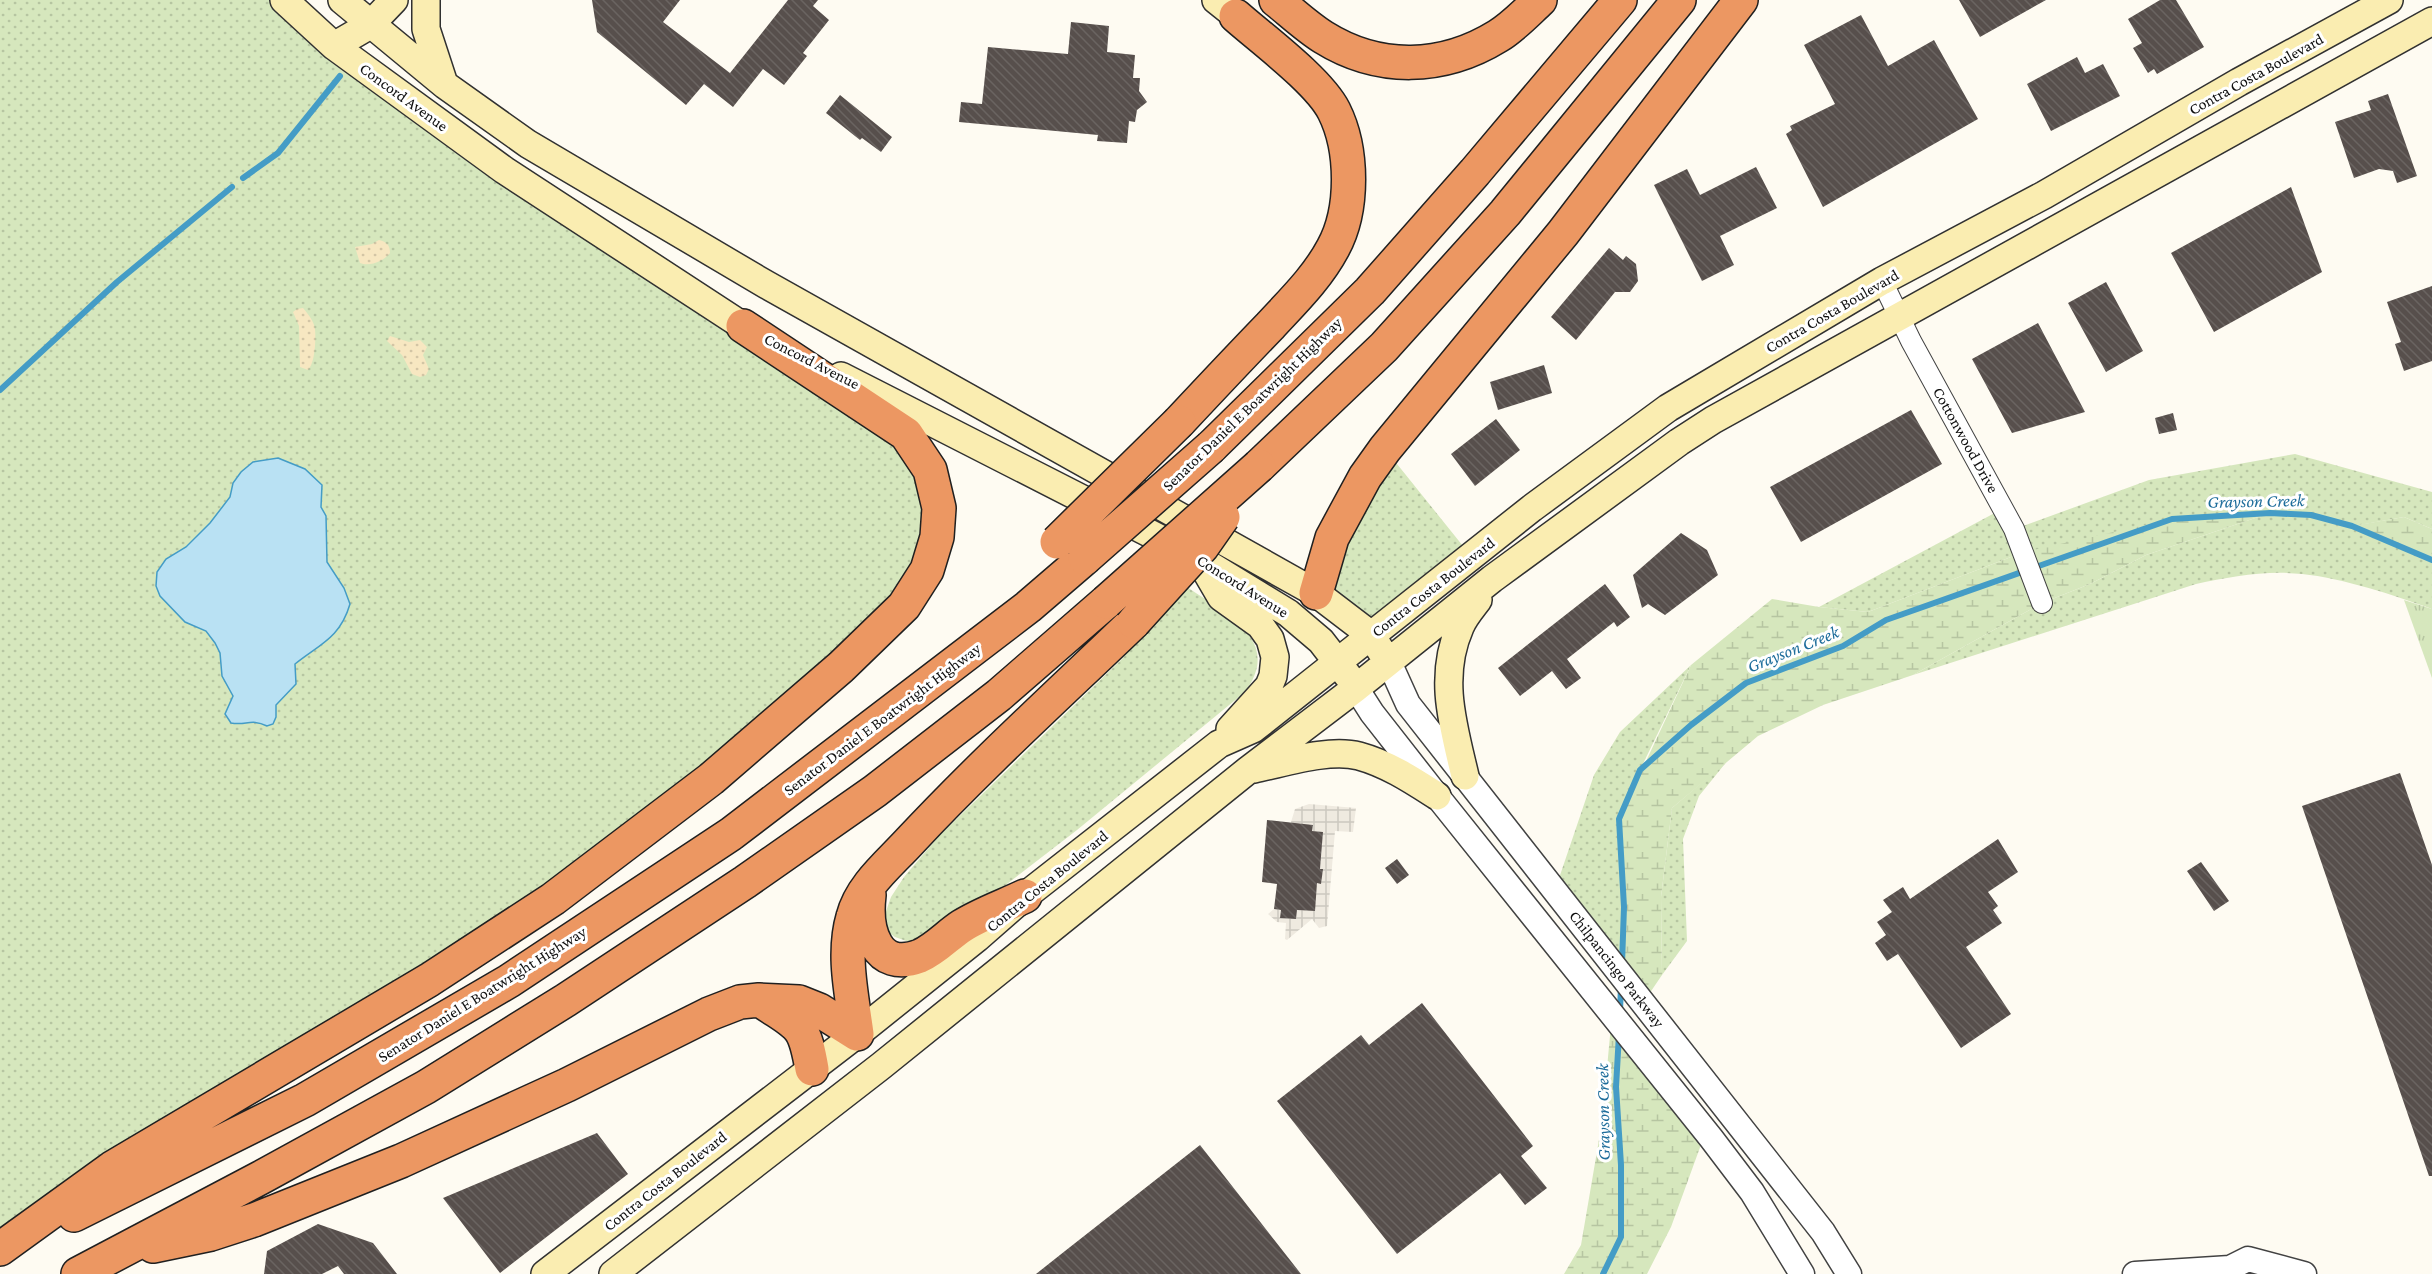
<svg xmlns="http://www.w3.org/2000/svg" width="2432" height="1274" font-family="'Crimson Pro',serif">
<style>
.grass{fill:url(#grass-dots)}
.wetland{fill:url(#wetland-marsh)}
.sand{fill:url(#sand-dots)}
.park{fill:url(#park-tufts)}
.plaza{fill:url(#plaza-grid)}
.water{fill:#b9e1f3;stroke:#449cc6;stroke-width:1.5}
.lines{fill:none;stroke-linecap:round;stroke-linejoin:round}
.stream{stroke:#449cc6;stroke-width:6}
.building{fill:url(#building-back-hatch)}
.minor-casing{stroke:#424242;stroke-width:22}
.tertiary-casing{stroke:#424242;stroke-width:27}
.secondary-casing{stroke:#313131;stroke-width:30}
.motorway-casing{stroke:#202020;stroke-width:36}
.minor{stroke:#fff;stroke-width:20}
.tertiary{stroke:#fff;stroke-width:24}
.secondary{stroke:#faedb1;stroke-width:27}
.motorway{stroke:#ec9762;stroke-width:33}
.motorway-bridge-casing{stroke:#202020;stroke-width:36;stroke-linecap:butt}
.motorway-bridge{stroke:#ec9762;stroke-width:33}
.labels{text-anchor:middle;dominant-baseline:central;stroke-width:6;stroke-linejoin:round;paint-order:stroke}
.street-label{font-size:16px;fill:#0f0f0f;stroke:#fff}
.water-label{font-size:18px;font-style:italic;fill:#1e6d9b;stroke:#fff}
</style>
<defs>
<pattern id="grass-dots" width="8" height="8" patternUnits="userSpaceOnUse" patternTransform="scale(1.5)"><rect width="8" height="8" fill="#d6e7bd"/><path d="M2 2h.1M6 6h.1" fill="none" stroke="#b6c5a1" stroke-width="1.8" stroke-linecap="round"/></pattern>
<pattern id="wetland-marsh" width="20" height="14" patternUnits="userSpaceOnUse" patternTransform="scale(1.5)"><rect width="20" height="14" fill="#d6e7bd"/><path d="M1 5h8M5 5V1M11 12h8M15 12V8" fill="none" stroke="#b6c5a1"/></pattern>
<pattern id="sand-dots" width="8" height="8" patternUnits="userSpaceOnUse" patternTransform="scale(1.5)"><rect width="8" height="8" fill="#f7e7c1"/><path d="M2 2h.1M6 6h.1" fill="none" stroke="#d3c5a5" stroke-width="1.8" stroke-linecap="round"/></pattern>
<pattern id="park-tufts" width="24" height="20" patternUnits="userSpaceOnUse" patternTransform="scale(1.5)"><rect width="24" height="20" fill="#d6e7bd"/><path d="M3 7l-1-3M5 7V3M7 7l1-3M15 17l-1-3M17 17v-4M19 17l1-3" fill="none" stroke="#b6c5a1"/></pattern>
<pattern id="plaza-grid" width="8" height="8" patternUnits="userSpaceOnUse" patternTransform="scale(1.5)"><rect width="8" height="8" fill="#efeae0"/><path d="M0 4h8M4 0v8" fill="none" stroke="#ccc8bf"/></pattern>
<pattern id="building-back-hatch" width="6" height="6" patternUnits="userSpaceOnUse" patternTransform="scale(1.5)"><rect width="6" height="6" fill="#574f4c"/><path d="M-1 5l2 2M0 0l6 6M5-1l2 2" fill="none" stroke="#6a6461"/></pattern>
</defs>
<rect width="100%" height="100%" fill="#fefbf2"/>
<path class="grass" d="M0,0H284L930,470L927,570L711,779L0,1249Z
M1385,449L1471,556L1371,635L1316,593Z
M2295,454L2432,492V529L2404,517L2354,526L2432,560V609C2394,595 2342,578 2302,574C2266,570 2230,577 2196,584L1913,675L2042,603L2090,584L2146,555L2267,514L2024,552L1868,612L1819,607L2004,508L2015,529L2149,480Z
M1187,587C1224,613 1284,639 1245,692L1077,830L941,935L912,943L895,937L888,932L884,917L891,897L904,877L939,836L1122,659L1163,610Z
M1691,665L1640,770L1624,907L1620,974L1555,890L1594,775L1620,732Z
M1728,760L1699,796L1683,839L1687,941L1662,975L1661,897L1672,808Z"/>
<path class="wetland" d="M2270,513L2146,555L2090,584L2042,603L1913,675L1823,705L1758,736L1672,808L1661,897L1662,975L1643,1003L1620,974L1624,907L1619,819L1691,665L1772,599L1819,607L1868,612L2024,552L2172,519Z
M2404,517L2432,529V560L2352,526Z
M1612,1014L1706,1131L1671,1227L1647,1274H1564L1581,1245L1602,1122Z"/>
<path class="sand" d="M379,240C387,242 390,245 390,253C384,261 370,267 360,263L355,247L372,244Z
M303,308C308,314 314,321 315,329C316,340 315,363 308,370L300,367L299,326L293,312L297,309Z
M390,336L409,342L420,340L427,347L423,355L429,369L426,375L420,377L412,374L402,355L387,341Z"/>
<path class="park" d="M2404,600L2432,609V678Z"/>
<path class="plaza" d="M1309,804L1356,808L1353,832L1335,831L1327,926L1319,928L1312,919L1287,940L1285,939L1286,923L1277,922L1268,914L1274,909L1281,910L1280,918L1296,919L1297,910L1314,911L1317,883H1321L1322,870L1320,869L1323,833L1312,831L1313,825L1292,826L1291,822L1295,809Z"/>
<path class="water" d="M278,458L305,469L322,485L321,507L326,516L327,562L344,588L350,604C340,638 320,644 295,664L296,684L276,705V717L273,724L267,726C251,718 246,726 231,723L225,714L233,696L222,676L220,653L215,643L206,631L185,622L160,596L156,586L157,572L166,559L186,547L210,523L230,497L233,483L241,472L253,462Z"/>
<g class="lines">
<path class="stream" d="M243,178L278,153L340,76
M0,390L117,282L232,187
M1622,964L1624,907L1619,819L1640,770L1691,725L1746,683L1843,646L1886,620L2172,519L2270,513L2311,515L2352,526L2432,560
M1620,1011L1621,986
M1603,1274L1621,1237V1165L1616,1087L1619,1034"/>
</g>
<path class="building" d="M592,0H680L663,22L730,73L788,0H818L813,6L829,20L803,53L807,56L784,85L763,69L733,107L704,84L686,105L597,32Z
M1959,0H2046L1980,37Z
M2160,0H2176L2204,47L2157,74L2154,69L2148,73L2133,48L2142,43L2128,19Z
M1861,15L1888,66L1934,40L1978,119L1823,207L1786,134L1792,130L1790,126L1835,104L1804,45Z
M1071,22L1109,26L1107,52L1135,55L1133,78H1140L1139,91L1147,102L1137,110L1135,122L1129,121L1127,143L1097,141L1098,135L959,122L961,102L982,104L988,47L1068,54Z
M2077,57L2085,73L2103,64L2120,96L2051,131L2027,84Z
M2388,94L2417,176L2397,183L2393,171L2379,169L2354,178L2335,122L2371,110L2368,101Z
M840,95L892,137L881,152L862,138L860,140L826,113Z
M1756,167L1777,208L1720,236L1734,265L1702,281L1654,185L1687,169L1700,195Z
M2291,187L2322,272L2214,332L2171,253Z
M1609,248L1623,260L1626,256L1636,264L1638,281L1630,292H1615L1576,340L1551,317Z
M2106,282L2143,351L2106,372L2068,303Z
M2432,286V361L2404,371L2395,344L2401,342L2387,302Z
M2038,323L2085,412L2012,433L1972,359Z
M1544,365L1552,393L1498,410L1490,382Z
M1911,410L1942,464L1801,542L1770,487Z
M2173,413L2177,430L2159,434L2155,418Z
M1496,419L1520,450L1475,486L1451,454Z
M1681,533L1707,550L1718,575L1665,615L1648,604L1642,608L1633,575Z
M1605,584L1630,617L1617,627L1614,622L1567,659L1581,678L1566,689L1552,671L1520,696L1498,668Z
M2400,773L2432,865V1176H2429L2302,806Z
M1267,820L1313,825L1312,831L1323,832L1320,869H1323L1321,884L1317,883L1315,911L1297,910L1296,919L1280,918L1281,910L1274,909L1277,884L1262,882Z
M1998,839L2018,872L1988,892L1998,906L1993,910L2002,923L1966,947L2011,1014L1961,1048L1898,954L1887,961L1875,943L1886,935L1877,922L1892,912L1883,900L1903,887L1910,899Z
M1397,859L1409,875L1397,884L1385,868Z
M2201,862L2229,901L2214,911L2187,871Z
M1422,1003L1533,1146L1521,1156L1547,1188L1525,1205L1500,1173L1397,1254L1277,1101L1361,1035L1369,1045Z
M597,1133L628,1174L500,1273L443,1198Z
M1200,1145L1301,1274H1036L1065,1251Z
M318,1224L373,1243L397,1274H344L338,1266L322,1274H264L267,1251Z"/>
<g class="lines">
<g class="minor-casing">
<path id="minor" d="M1882,281L1911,341L2014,529L2042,603"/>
</g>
<g class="tertiary-casing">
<path id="tertiary" d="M1389,662L1408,704L1823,1232L1849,1274
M1356,688L1372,713L1437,796L1711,1138L1752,1192L1802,1274
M2135,1274L2230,1268L2248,1259L2304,1274"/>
</g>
<g class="secondary-casing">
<path id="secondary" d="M284,0L334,46L504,170L743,326L761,336
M342,0L445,85L528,144L767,285L1316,593L1371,635L1381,651
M426,0V29L444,84
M1216,0L1236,16
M334,46L370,25L394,0
M841,376L1198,558L1288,613L1321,641L1348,676
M1200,561L1221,597L1260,625L1270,639L1275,657L1273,676L1269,686L1230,729
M1254,769C1284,763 1329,748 1359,756C1388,764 1412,780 1437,796
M1465,776C1453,725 1438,677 1460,627C1464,617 1472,608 1478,600
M545,1274L857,1034L977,938L1025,896L1219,744L1253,729L1532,508L1668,408L1882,281L2044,195L2239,82L2389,0
M613,1274L881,1066L1247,771L1356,688L1492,579L1679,442L1713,420L2432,21"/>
</g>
<g class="motorway-casing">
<path id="motorway" d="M1276,0C1291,12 1307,27 1323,37C1379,72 1443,70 1498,36C1513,27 1527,12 1540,0
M1179,422C1209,390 1239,358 1270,326C1293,301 1317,278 1333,248C1354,210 1353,149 1334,111C1319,81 1262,39 1236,16
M1211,447L1370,291L1475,172L1620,0
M1259,466L1384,347L1505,213L1679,0
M1316,593L1332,538L1365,477L1385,449L1563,233L1741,0
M869,895C865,929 875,973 920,956C936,949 948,935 962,926C981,914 1004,906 1025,896
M763,1002C800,1027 804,1023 812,1069
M857,1034C852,996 842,954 853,917C861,886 889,864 910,841C981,765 1059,694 1134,622
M74,1215L305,1100L509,981L731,834L1028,607L1085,558
M153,1246L211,1234L254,1220L401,1161L567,1085L709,1014L740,1002L759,1000L799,1002L819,1010L857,1034
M0,1249L112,1168L429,980L553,899L711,779L841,667L904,606L927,570L937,537L939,508L930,470L906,434L743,326
M78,1274L260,1178L426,1087L566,1000L745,882L875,791L999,695L1106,602"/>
</g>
<use href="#minor" class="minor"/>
<use href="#tertiary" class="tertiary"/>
<use href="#secondary" class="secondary"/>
<use href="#motorway" class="motorway"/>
<g class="motorway-bridge-casing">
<path id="motorway-bridge" d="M1057,542L1179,422
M1085,558L1211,447
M1106,602L1259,466
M1134,622L1202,547L1223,517"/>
</g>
<use href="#motorway-bridge" class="motorway-bridge"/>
</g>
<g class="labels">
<g class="street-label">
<text transform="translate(2256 74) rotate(-29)">Contra Costa Boulevard</text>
<text transform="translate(404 97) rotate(36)">Concord Avenue</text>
<text transform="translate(1832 311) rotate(-30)">Contra Costa Boulevard</text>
<text transform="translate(812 361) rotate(27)">Concord Avenue</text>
<text transform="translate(1252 404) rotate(-44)">Senator Daniel E Boatwright Highway</text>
<text transform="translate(1966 440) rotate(61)">Cottonwood Drive</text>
<text transform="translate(1243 586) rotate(32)">Concord Avenue</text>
<text transform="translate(1433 587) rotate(-38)">Contra Costa Boulevard</text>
<text transform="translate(882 719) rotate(-37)">Senator Daniel E Boatwright Highway</text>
<text transform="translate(1047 881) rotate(-39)">Contra Costa Boulevard</text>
<text transform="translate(1617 969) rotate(52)">Chilpancingo Parkway</text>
<text transform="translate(482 994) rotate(-32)">Senator Daniel E Boatwright Highway</text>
<text transform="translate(665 1181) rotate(-38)">Contra Costa Boulevard</text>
</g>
<g class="water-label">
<text transform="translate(2256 501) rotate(-1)">Grayson Creek</text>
<text transform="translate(1793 649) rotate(-22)">Grayson Creek</text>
<text transform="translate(1603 1112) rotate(-91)">Grayson Creek</text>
</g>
</g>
</svg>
